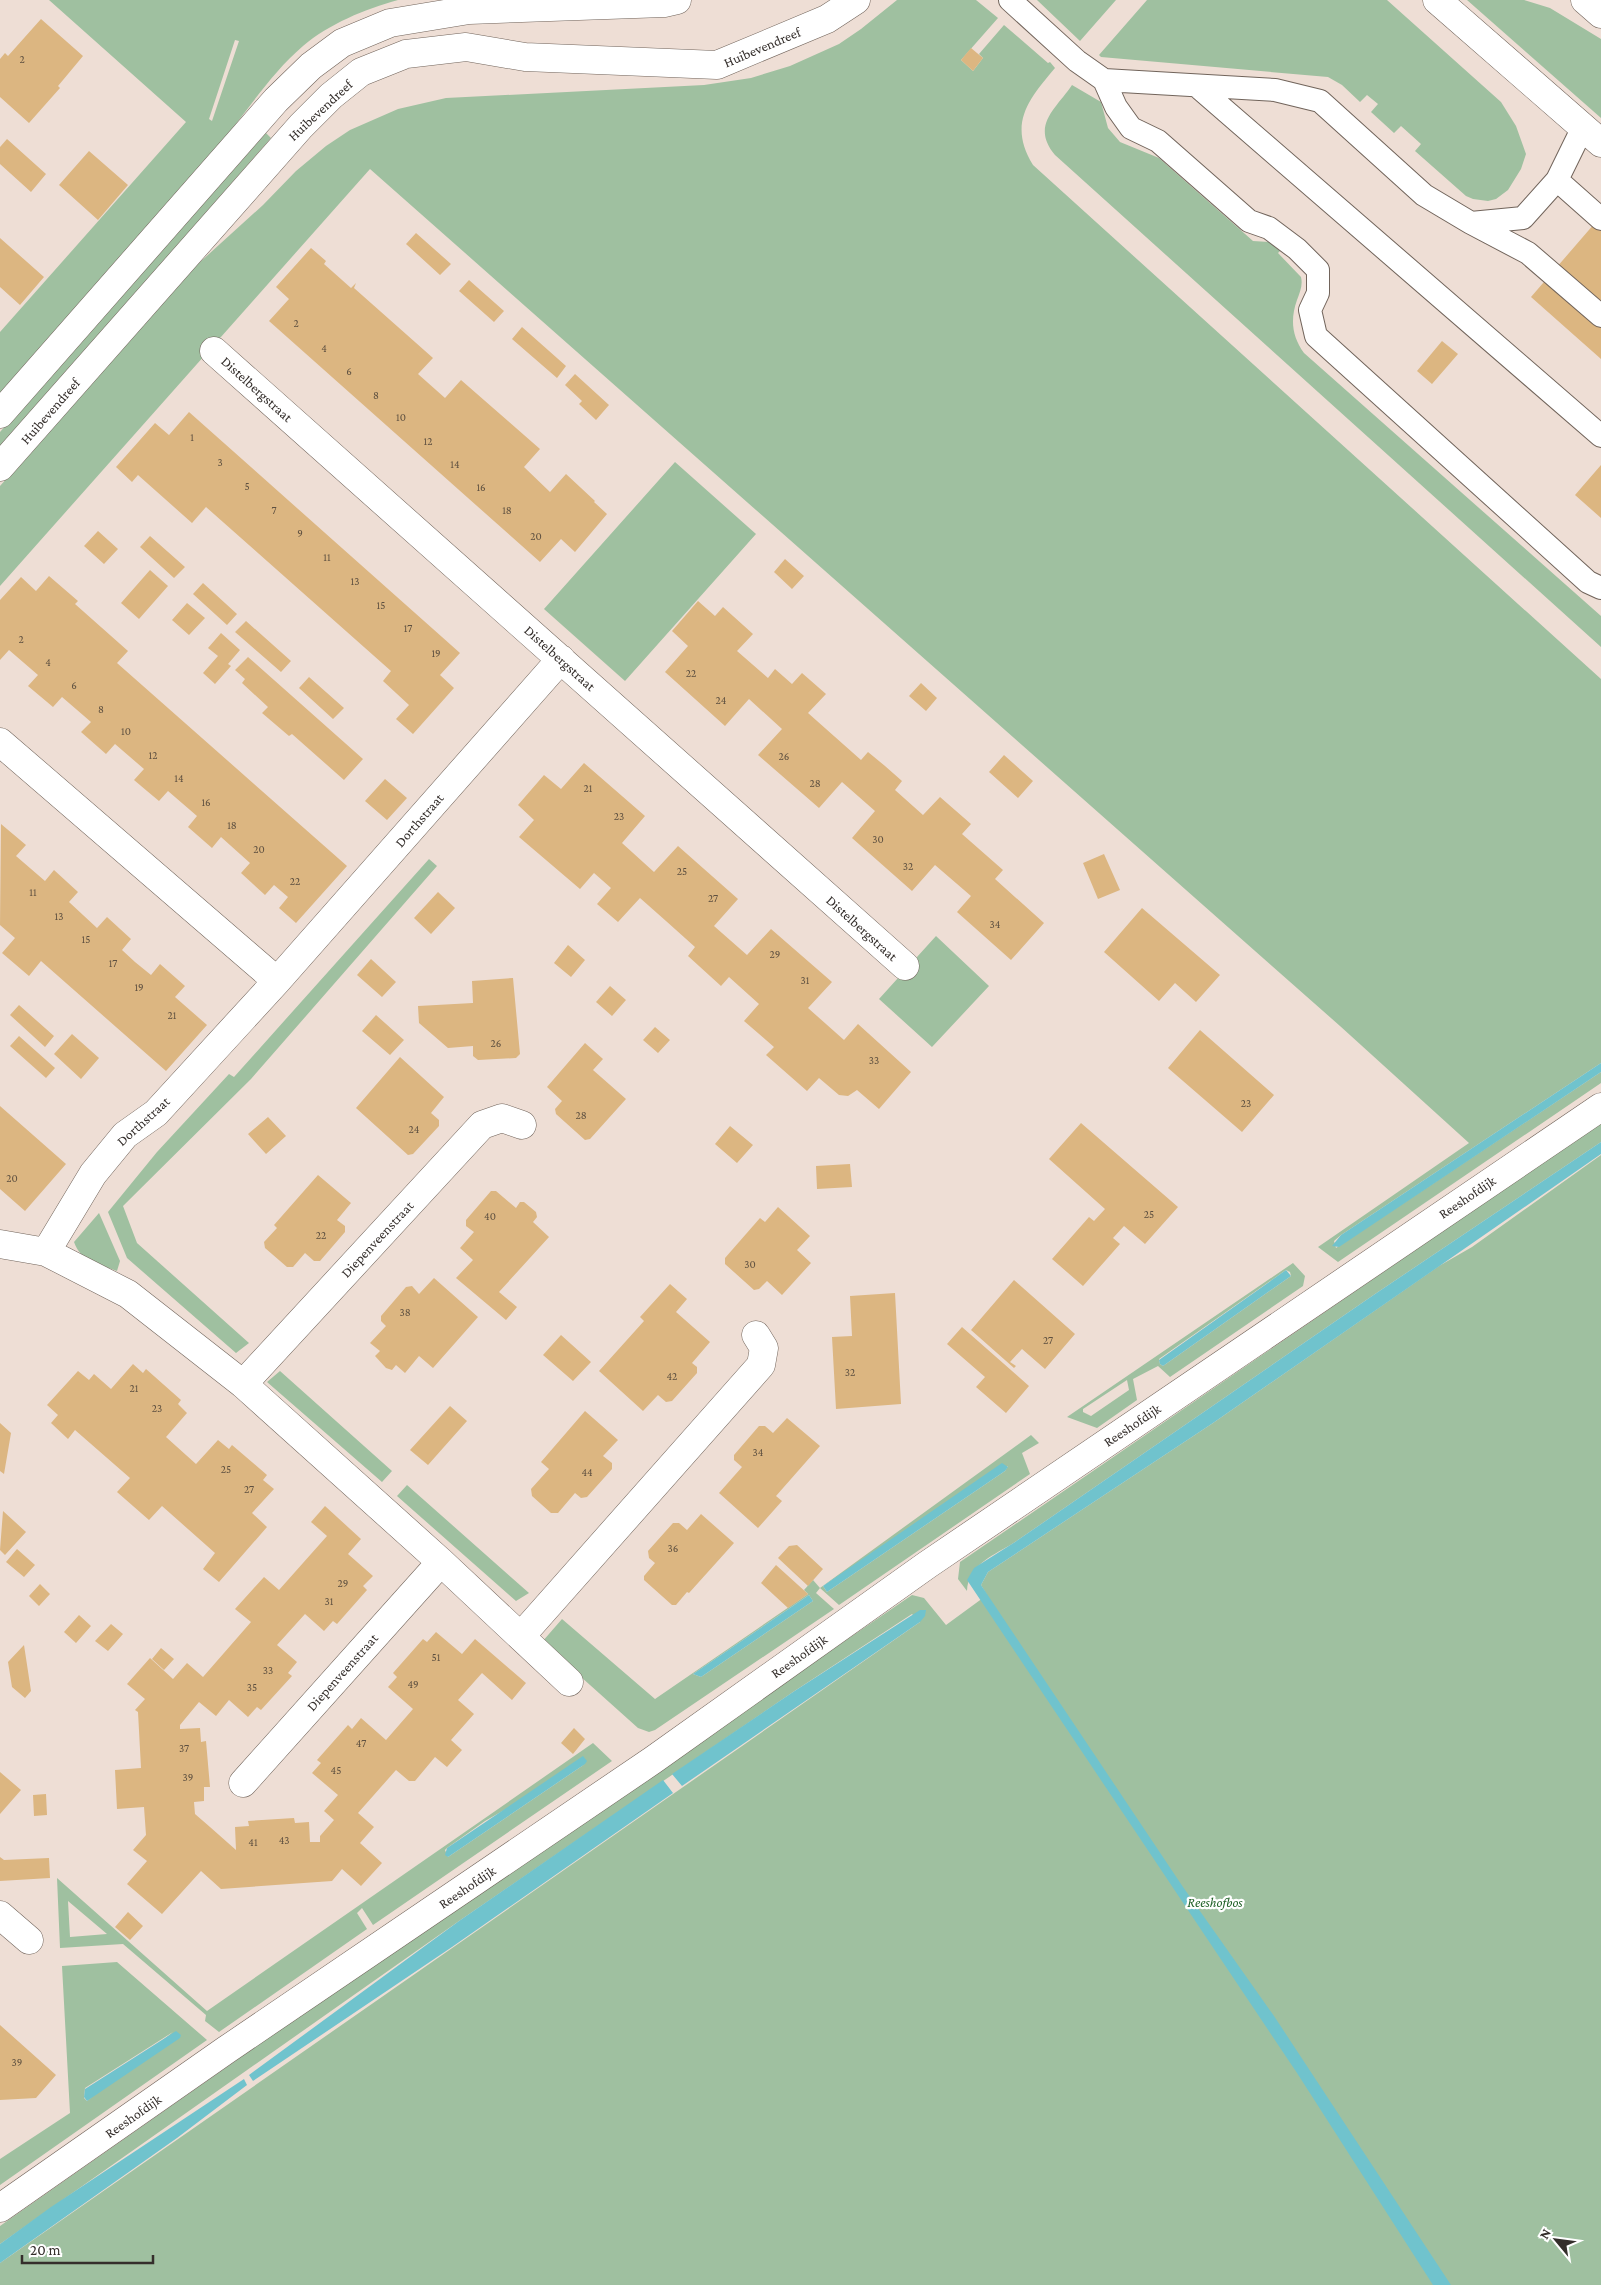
<svg xmlns="http://www.w3.org/2000/svg" width="1601" height="2285" font-family="'Crimson Pro',serif">
<style>
.green{fill:#9fc0a0;fill-rule:evenodd}
.water{fill:#70c3cd}
.building{fill:#dcb681}
.lines{fill:none;stroke-linecap:round;stroke-linejoin:round}
.lane-casing{stroke:#71645b;stroke-width:24}
.street-casing{stroke:#71645b;stroke-width:29}
.secondary-casing{stroke:#71645b;stroke-width:29}
.lane{stroke:#fff;stroke-width:22}
.street{stroke:#fff;stroke-width:28}
.secondary{stroke:#fff;stroke-width:28}
.labels{text-anchor:middle;dominant-baseline:central;stroke-width:4.5;stroke-linejoin:round;paint-order:stroke}
.number-label{font-size:11px;fill:#5e5040}
.street-label{font-size:14px;fill:#342e2b;stroke:#fff}
.park-label{font-size:14px;font-style:italic;fill:#226329;stroke:#fff}
</style>
<rect width="100%" height="100%" fill="#eeded5"/>
<path class="green" d="M49,0H398C365,9 329,24 303,46C269,75 246,114 217,147C146,231 72,313 0,396V332L186,122ZM235,40L239,41L212,121L209,119Z
M897,0H976L998,18L961,60L973,71L983,58L979,54L1004,25L1048,63L1050,62L1055,68C1028,100 1008,124 1033,165L1601,679V1063L1341,1235L1334,1241L1336,1248L1601,1072V1083L1338,1262L1318,1247L1469,1143L1340,1026L370,169L0,586V486L188,273L263,205L296,171L326,146L350,130L398,109L446,98L704,85L751,78L790,66L839,44L861,29Z
M1037,0H1116L1080,41Z
M1147,0H1387L1501,102L1516,126L1526,154L1521,169L1508,190L1496,199L1488,201L1473,199L1466,196L1415,151L1421,144L1401,126L1394,133L1371,112L1378,104L1367,95L1360,102L1342,85L1328,77L1101,57L1099,55Z
M1467,0H1524L1550,8L1601,39V118Z
M1072,85L1101,102L1108,128L1120,142L1159,158L1253,241L1269,242L1280,251L1278,253L1301,277C1303,285 1300,292 1297,300C1290,320 1292,336 1304,353L1601,616V647L1055,155C1030,125 1057,108 1072,85Z
M266,133L271,138L0,449V432L52,372L54,373L58,369L57,367Z
M675,462L756,534L625,681L544,609Z
M429,859L437,866L251,1079L123,1206L137,1243L249,1343L236,1353L127,1258L108,1212L157,1152L229,1074L234,1077Z
M936,936L989,986L932,1047L879,999Z
M1601,1123V1142L1375,1294L1015,1542C995,1555 968,1564 967,1591L958,1579L960,1562Z
M1601,1155V2285H0V2263L920,1622L912,1614L793,1692L459,1921L0,2244V2226L371,1966L912,1595L924,1598L946,1625L987,1595L981,1585L988,1572L1213,1423L1439,1266L1472,1247Z
M99,1213L120,1261L117,1271C99,1264 81,1262 74,1242Z
M1293,1263L1305,1276L1303,1286L1170,1377L1158,1366L1133,1379L1137,1400L1097,1428L1067,1417ZM1286,1270L1290,1272L1291,1276L1163,1366L1160,1364L1159,1359ZM1127,1380L1129,1390L1091,1416L1083,1412V1409Z
M280,1371L392,1471L382,1482L267,1382Z
M1031,1435L1039,1443L1022,1453L1030,1474L839,1605L820,1588L816,1593L834,1609L655,1730L649,1732L638,1728L542,1642L562,1619L655,1699L808,1594L804,1590L813,1580L820,1588ZM1008,1466L1005,1471L827,1592L823,1586ZM809,1595L813,1601L701,1677L693,1674Z
M407,1485L529,1593L516,1601L397,1496Z
M593,1743L612,1761L373,1925L362,1908L357,1913L367,1929L219,2032L205,2021L206,2015L123,1944L60,1948L57,1878L207,2011ZM585,1764L448,1857L445,1850L447,1848L485,1821ZM68,1901L107,1934L70,1937Z
M117,1962L207,2040L0,2185V2159L70,2113L62,1966ZM173,2032L87,2101L84,2098L85,2088Z"/>
<path class="water" d="M1601,1063V1072L1339,1247L1332,1246L1341,1235Z
M1601,1142V1154L1213,1423L988,1572L981,1585L1183,1887L1274,2016L1451,2285H1433L1297,2073L967,1580L974,1568L1015,1542L1375,1294Z
M1286,1270L1291,1276L1163,1366L1160,1364L1159,1360Z
M1002,1463L1008,1467L1005,1471L827,1592L823,1586Z
M809,1595L813,1601L701,1677L693,1674Z
M920,1610H926L925,1616L920,1622L682,1786L672,1774L793,1692Z
M583,1756L587,1761L585,1764L448,1857L445,1855L447,1848Z
M663,1780L673,1793L452,1947L253,2081L249,2075L459,1921Z
M176,2031L181,2035L180,2038L87,2101L84,2097L85,2089Z
M244,2079L247,2085L177,2138L0,2263V2244L51,2207Z"/>
<path class="building" d="M41,19L83,56L58,86L60,88L29,123L0,97V59L5,53L8,56Z
M971,48L983,58L973,71L961,60Z
M7,139L46,174L31,192L0,164V147Z
M89,151L128,185L98,220L59,185Z
M1601,216V359L1531,297Z
M416,233L451,264L440,275L406,244Z
M0,238L44,277L20,305L0,287Z
M311,248L326,261L324,264L351,288L356,283L354,288L433,358L418,374L445,398L461,380L540,449L524,467L550,492L566,474L595,501L594,502L607,514L575,552L561,539L540,562L269,321L289,299L276,287Z
M469,280L504,311L494,322L459,291Z
M522,327L566,366L557,378L512,339Z
M1442,341L1458,354L1432,384L1417,371Z
M575,374L609,405L596,420L579,404L582,401L565,385Z
M189,412L460,653L440,675L454,688L413,734L396,719L409,705L383,681L391,671L206,507L192,523L138,475L132,482L116,467L155,423L169,435Z
M1601,465V518L1575,495Z
M98,531L118,549L104,564L84,546Z
M150,536L185,567L174,578L140,547Z
M785,559L804,576L792,589L774,572Z
M150,570L168,586L139,619L121,603Z
M49,576L78,601L75,604L128,651L117,663L347,866L296,923L279,908L288,897L274,885L265,895L241,873L250,863L221,837L212,848L188,827L197,816L168,791L159,801L147,791L134,780L144,769L115,744L106,754L81,732L91,722L62,697L53,707L28,686L38,675L9,650L0,660V600L21,577L36,591Z
M203,583L237,614L227,625L193,594Z
M698,601L715,616L723,607L753,634L737,651L768,678L775,669L792,684L802,673L826,694L808,713L861,760L868,752L885,766L902,781L895,790L923,815L940,797L971,824L962,834L1003,870L995,879L1044,923L1011,960L957,912L971,896L935,865L912,891L852,838L875,811L842,782L819,808L758,755L782,729L749,699L725,726L665,672L688,646L672,631Z
M187,603L205,618L189,635L172,620Z
M246,621L291,661L281,672L235,632Z
M221,633L240,650L228,664L231,666L215,684L203,673L218,656L208,648Z
M248,657L363,759L344,780L292,734L289,736L262,713L268,707L242,683L245,679L235,670Z
M309,677L344,708L333,719L299,688Z
M921,683L937,698L926,711L909,696Z
M1004,755L1033,781L1018,798L989,772Z
M584,763L645,816L622,843L654,872L678,846L738,899L714,926L747,955L771,929L832,982L808,1008L844,1040L858,1024L911,1072L879,1109L857,1090L848,1096L839,1095L819,1078L807,1091L766,1055L774,1047L744,1021L759,1004L729,977L721,986L688,956L695,947L666,921L640,898L618,922L597,904L611,888L594,873L580,889L519,837L534,820L518,805L544,775L561,789Z
M385,779L407,798L387,820L365,801Z
M1,824L26,845L16,856L45,881L54,870L78,892L69,902L97,928L107,917L131,939L122,950L135,962L151,975L160,964L185,986L175,997L207,1025L166,1071L41,961L29,976L2,953L15,938L0,925Z
M1104,854L1120,890L1098,899L1083,863Z
M438,892L455,908L431,934L414,918Z
M1142,908L1220,975L1196,1002L1175,983L1159,1001L1104,952Z
M568,945L585,960L571,977L554,963Z
M371,959L396,982L382,997L357,975Z
M513,978L520,1054L516,1058L478,1060L473,1056V1046L448,1048L419,1023L418,1006L473,1003L472,981Z
M610,986L626,1000L612,1016L596,1002Z
M19,1005L54,1036L45,1047L10,1015Z
M376,1015L404,1040L390,1055L362,1031Z
M655,1027L670,1040L658,1053L643,1040Z
M1200,1030L1274,1095L1242,1132L1168,1068Z
M72,1034L99,1058L81,1079L54,1054Z
M19,1036L55,1068L46,1078L10,1046Z
M585,1043L603,1059L593,1070L626,1099L590,1139L585,1140L556,1114L555,1109L562,1101L547,1087Z
M400,1057L444,1097L431,1113L439,1120V1126L413,1154L408,1155L356,1108Z
M0,1106L66,1164L25,1211L0,1189Z
M268,1117L286,1136L266,1154L248,1134Z
M1081,1123L1178,1207L1145,1244L1124,1226L1113,1238L1120,1244L1083,1286L1052,1259L1089,1217L1094,1221L1105,1209L1049,1159Z
M730,1126L753,1145L737,1163L715,1144Z
M850,1164L852,1187L817,1189L816,1166Z
M318,1175L351,1203L337,1220L345,1226V1232L320,1261H314L305,1253L293,1267H287L265,1248L264,1242L277,1228L274,1225Z
M491,1191H496L516,1208L520,1202H524L536,1212L537,1217L533,1222L549,1237L499,1292L517,1307L506,1320L456,1278L473,1260L460,1248L474,1232L466,1226V1220Z
M778,1207L810,1236L797,1250L811,1263L782,1295L767,1281L759,1289L754,1290L725,1264V1258L760,1218L765,1222Z
M434,1278L478,1317L433,1368L419,1356L405,1373L396,1365L392,1370L386,1368L375,1356L380,1351L370,1343L386,1326L381,1321V1316L406,1287L412,1286L419,1294Z
M1014,1280L1075,1334L1045,1369L1022,1349L1010,1362L1016,1366L1014,1368L971,1330Z
M670,1284L687,1299L676,1312L710,1342L692,1363L697,1367V1373L672,1401L666,1402L658,1395L643,1411L599,1371L644,1321L640,1317Z
M895,1293L901,1404L836,1409L832,1337L852,1336L850,1296Z
M962,1327L1029,1386L1006,1413L976,1387L985,1377L947,1344Z
M561,1335L591,1362L573,1381L543,1355Z
M133,1364L143,1373L146,1369L181,1400L178,1404L187,1413L166,1437L196,1464L218,1440L229,1449L232,1445L267,1475L263,1480L274,1489L252,1513L267,1527L219,1582L203,1569L215,1553L162,1506L149,1520L117,1492L130,1478L75,1430L68,1439L51,1423L58,1415L47,1405L78,1371L89,1380L94,1374L111,1389Z
M450,1406L467,1421L428,1465L410,1450Z
M585,1411L618,1440L603,1456L612,1463V1469L587,1497L581,1498L575,1493L558,1513H551L532,1496L531,1489L549,1469L541,1462Z
M787,1418L820,1446L776,1496L782,1501L758,1528L719,1493L742,1467L734,1460V1455L759,1426H765L773,1433Z
M0,1423L11,1433L4,1474L0,1471Z
M325,1506L361,1539L348,1554L373,1576L363,1586L367,1590L337,1624L333,1621L324,1631L305,1614L277,1645L297,1662L288,1673L292,1676L261,1710L257,1707L248,1717L229,1700L216,1716L199,1702L180,1725V1729L200,1728L201,1742L206,1741L210,1787H204V1801L194,1802L195,1814L210,1827L236,1850L235,1827L249,1826L248,1821L294,1818L295,1823L309,1822L310,1842H320V1836L334,1820L324,1811L338,1795L312,1773L321,1763L317,1760L348,1725L352,1729L361,1718L386,1740L413,1709L388,1687L397,1677L393,1673L423,1639L427,1642L436,1632L462,1654L475,1639L526,1683L512,1700L482,1673L458,1700L474,1714L451,1740L462,1750L447,1767L435,1757L415,1781H409L396,1770L358,1813L374,1827L360,1843L382,1863L361,1886L342,1869L332,1881L221,1889L201,1871L162,1914L127,1884L147,1861L133,1850L146,1835L144,1807L117,1809L115,1770L141,1768L138,1712L135,1710L145,1699L127,1684L150,1658L173,1679L187,1663L203,1677L251,1622L235,1609L264,1577L279,1590L327,1536L311,1522Z
M3,1511L26,1532L5,1555L0,1550Z
M701,1514L734,1543L689,1593L687,1592L676,1605H672L644,1580V1576L655,1563L649,1558L648,1551L673,1523H679L687,1530Z
M797,1545L823,1569L808,1586L778,1558L789,1546Z
M17,1549L35,1565L24,1577L6,1562Z
M776,1565L808,1594L788,1608L761,1583Z
M40,1584L50,1594L39,1606L29,1596Z
M79,1615L91,1626L76,1643L64,1632Z
M111,1624L123,1634L108,1651L95,1641Z
M24,1645L31,1691L25,1698L12,1687L8,1662Z
M161,1648L174,1659L164,1670L152,1659Z
M574,1728L585,1739L573,1754L561,1743Z
M0,1772L21,1790L0,1814Z
M46,1794L47,1815L34,1816L33,1795Z
M0,1857L4,1860L49,1858L50,1878L0,1881Z
M128,1912L143,1926L130,1940L115,1927Z
M0,2025L56,2075L36,2098L0,2100Z"/>
<g class="lines">
<g class="lane-casing">
<path id="lane" d="M1010,0L1077,61L1104,80L1275,90L1320,101L1424,195L1471,223L1523,218L1557,180L1583,127
M1104,80L1116,107L1131,128L1158,141L1249,221L1269,228L1297,249L1318,270V293L1310,310L1316,336L1588,582L1601,588
M1198,87L1601,436
M1557,180L1601,219
M1471,223L1528,253L1601,316"/>
</g>
<g class="street-casing">
<path id="street" d="M214,351L905,966
M0,742L277,981
M0,1244L46,1252L128,1294L243,1384L441,1562L569,1682
M46,1252L93,1174L125,1135L156,1113L277,981L561,659
M243,1384L482,1125L502,1118L522,1125
M521,1636L761,1365L764,1348L756,1335
M243,1783L441,1562
M0,1915L29,1940
M0,2208L226,2050L653,1760L927,1565L1601,1107"/>
</g>
<g class="secondary-casing">
<path id="secondary" d="M1437,0L1601,143
M1585,0L1601,14
M0,414L276,100L311,66L342,43L390,23L469,10L664,3L677,0
M0,467L301,126L331,96L361,72L406,54L466,47L525,57L717,65L827,19L856,0"/>
</g>
<use href="#lane" class="lane"/>
<use href="#street" class="street"/>
<use href="#secondary" class="secondary"/>
</g>
<g class="labels">
<g class="number-label">
<text x="22" y="59">2</text>
<text x="296" y="323">2</text>
<text x="324" y="348">4</text>
<text x="349" y="371">6</text>
<text x="376" y="395">8</text>
<text x="401" y="417">10</text>
<text x="192" y="437">1</text>
<text x="428" y="441">12</text>
<text x="220" y="462">3</text>
<text x="455" y="464">14</text>
<text x="247" y="486">5</text>
<text x="481" y="487">16</text>
<text x="274" y="510">7</text>
<text x="507" y="510">18</text>
<text x="300" y="533">9</text>
<text x="536" y="536">20</text>
<text x="327" y="557">11</text>
<text x="355" y="581">13</text>
<text x="381" y="605">15</text>
<text x="408" y="628">17</text>
<text x="21" y="639">2</text>
<text x="436" y="653">19</text>
<text x="48" y="662">4</text>
<text x="691" y="673">22</text>
<text x="74" y="685">6</text>
<text x="721" y="700">24</text>
<text x="101" y="709">8</text>
<text x="126" y="731">10</text>
<text x="153" y="755">12</text>
<text x="784" y="756">26</text>
<text x="179" y="778">14</text>
<text x="815" y="783">28</text>
<text x="588" y="788">21</text>
<text x="206" y="802">16</text>
<text x="619" y="816">23</text>
<text x="232" y="825">18</text>
<text x="878" y="839">30</text>
<text x="259" y="849">20</text>
<text x="908" y="866">32</text>
<text x="682" y="871">25</text>
<text x="295" y="881">22</text>
<text x="33" y="892">11</text>
<text x="713" y="898">27</text>
<text x="59" y="916">13</text>
<text x="995" y="924">34</text>
<text x="86" y="939">15</text>
<text x="775" y="954">29</text>
<text x="113" y="963">17</text>
<text x="805" y="980">31</text>
<text x="139" y="987">19</text>
<text x="172" y="1015">21</text>
<text x="496" y="1043">26</text>
<text x="874" y="1060">33</text>
<text x="1246" y="1103">23</text>
<text x="581" y="1115">28</text>
<text x="414" y="1129">24</text>
<text x="12" y="1178">20</text>
<text x="1149" y="1214">25</text>
<text x="490" y="1216">40</text>
<text x="321" y="1235">22</text>
<text x="750" y="1264">30</text>
<text x="405" y="1312">38</text>
<text x="1048" y="1340">27</text>
<text x="850" y="1372">32</text>
<text x="672" y="1376">42</text>
<text x="134" y="1388">21</text>
<text x="157" y="1408">23</text>
<text x="758" y="1452">34</text>
<text x="226" y="1469">25</text>
<text x="587" y="1472">44</text>
<text x="249" y="1489">27</text>
<text x="673" y="1548">36</text>
<text x="343" y="1583">29</text>
<text x="329" y="1601">31</text>
<text x="436" y="1657">51</text>
<text x="268" y="1670">33</text>
<text x="413" y="1684">49</text>
<text x="252" y="1687">35</text>
<text x="361" y="1743">47</text>
<text x="184" y="1748">37</text>
<text x="336" y="1770">45</text>
<text x="188" y="1777">39</text>
<text x="284" y="1840">43</text>
<text x="253" y="1842">41</text>
<text x="17" y="2062">39</text>
</g>
<g class="street-label">
<text transform="translate(762 47) rotate(-23)">Huibevendreef</text>
<text transform="translate(320 110) rotate(-43)">Huibevendreef</text>
<text transform="translate(257 389) rotate(42)">Distelbergstraat</text>
<text transform="translate(50 411) rotate(-49)">Huibevendreef</text>
<text transform="translate(560 658) rotate(42)">Distelbergstraat</text>
<text transform="translate(419 820) rotate(-49)">Dorthstraat</text>
<text transform="translate(862 928) rotate(42)">Distelbergstraat</text>
<text transform="translate(143 1121) rotate(-42)">Dorthstraat</text>
<text transform="translate(1467 1197) rotate(-34)">Reeshofdijk</text>
<text transform="translate(377 1239) rotate(-47)">Diepenveenstraat</text>
<text transform="translate(1132 1425) rotate(-34)">Reeshofdijk</text>
<text transform="translate(799 1656) rotate(-35)">Reeshofdijk</text>
<text transform="translate(342 1672) rotate(-48)">Diepenveenstraat</text>
<text transform="translate(467 1887) rotate(-34)">Reeshofdijk</text>
<text transform="translate(133 2116) rotate(-35)">Reeshofdijk</text>
</g>
<g class="park-label">
<text x="1215" y="1902">Reeshofbos</text>
</g>
</g>
<g transform="translate(1556 2240) rotate(299)" stroke="#ffffff" stroke-width="4" paint-order="stroke">
<path d="M0-4L9 19L0 12L-9 19Z" fill="#342e2b"/>
<text y="-8" font-size="14" font-weight="bold" text-anchor="middle" fill="#342e2b">N</text>
</g>
<path d="M22 2255v8h131v-8" fill="none" stroke="#342e2b" stroke-width="2.5"/>
<text x="30" y="2255" font-size="15" fill="#342e2b" stroke="#ffffff" stroke-width="4" paint-order="stroke">20 m</text>
</svg>
